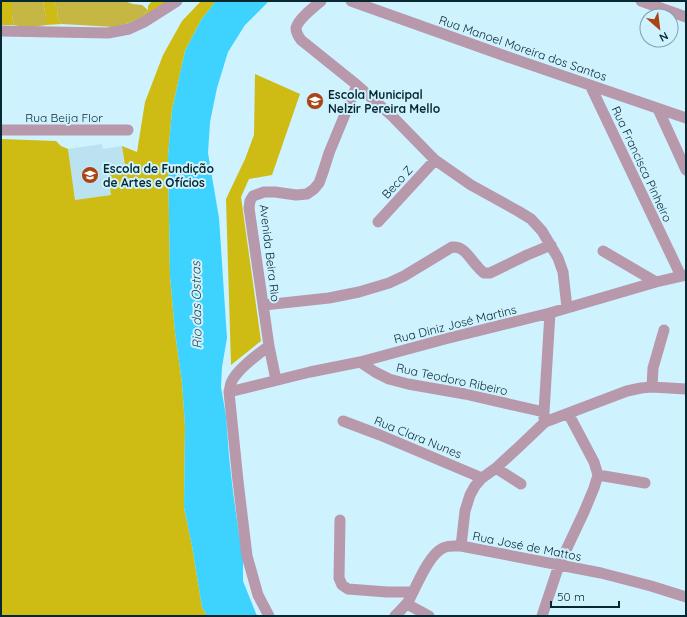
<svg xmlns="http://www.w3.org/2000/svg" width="687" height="617" font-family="Quicksand,sans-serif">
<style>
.built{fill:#bbe2f0}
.green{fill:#cebb14}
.forest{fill:#c6b744}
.water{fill:#3ed3fe}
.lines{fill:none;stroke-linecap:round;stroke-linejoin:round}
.minor{stroke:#b898ab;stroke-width:11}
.labels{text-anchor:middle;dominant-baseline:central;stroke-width:4;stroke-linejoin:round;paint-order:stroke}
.street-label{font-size:12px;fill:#072731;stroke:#cff2ff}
.poi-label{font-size:12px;font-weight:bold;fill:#072731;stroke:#cff2ff;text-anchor:start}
.water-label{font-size:13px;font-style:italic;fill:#27454f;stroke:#cff2ff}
</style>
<rect width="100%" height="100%" fill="#cff2ff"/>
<path class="built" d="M102,144L103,149L122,146L125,165L107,167L111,195L75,200L68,149Z"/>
<path class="green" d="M1,1H12V15L14,25H1Z
M43,1L54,2L57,9L58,19L62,24L46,25V18Z
M152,1H169L141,18L148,10V6Z
M201,1H216L201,20L185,51L172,110L168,156L170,276L175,332L182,383L185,426L184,507L192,546L202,607L207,616H1V139L56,141L61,146L68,149L75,200L111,195L107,167L125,165L122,146L137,152L145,102L163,55L182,21Z
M255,74L300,94L272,175L249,179L241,197L261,341L231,365L226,199L245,159L254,135Z"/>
<path class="forest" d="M12,1H43L46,18V25C35,27 25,28 14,25L12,15Z
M47,1H124L133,4L142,5L148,10L141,18L126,24L113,27L62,24L58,19L57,9L54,2Z"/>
<path class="water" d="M216,1H269L245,25L228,52L217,88L210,122L208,153L219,218L227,338L222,367L221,387L226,416L229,456L233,492L239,534L243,551V581L257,616H207L202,607L192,546L184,507L185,426L182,383L175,332L170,276L168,156L172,110L185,51L201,20Z"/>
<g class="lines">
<path class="minor" d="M321,1C314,7 298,19 296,28C296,33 298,36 301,40L357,85L392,116L435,160L471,185L518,211L531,219L542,231L558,258L563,272L567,308
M351,1L508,57L686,118
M641,1L686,17
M1,31L108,33L129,29L144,22L177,1
M590,85L681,276
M658,109L686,170
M1,130H128
M378,222L435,160
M603,251L656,282
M264,305L329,298L359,292L389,283L404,276L452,247C465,246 469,258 477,266C479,269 482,271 484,273H490L527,255L551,245
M269,346L276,380
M360,362L375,372L389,379L408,384L465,394L544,412
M652,387L653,368L664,330
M229,392L310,372L360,362L445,339L550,313L656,282L686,275
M544,419V412L550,313
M343,421L380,435L482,478
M496,468L521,484
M598,475L645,483
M340,520L339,578L342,585L348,589L387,592H413
M461,546L465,511L470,495L475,486L482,478L496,468L522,444L545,422L627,391L641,388L652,387L686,389
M407,604L429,616
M269,616L258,595L247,556L238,481L229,392C230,389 230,386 231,383C236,370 258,354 269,346L249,208L250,201L253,196L264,192H275L296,195L307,194L314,189L319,183L323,172L329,153L357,85
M395,616C399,612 404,607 408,602C416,588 428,555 443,548C448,545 455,546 461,546L601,573L651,586L686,597
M542,616L559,565L584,512L594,488L598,475L594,462L568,413"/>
</g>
<defs>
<g id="school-disc" transform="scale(0.9)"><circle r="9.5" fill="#a94415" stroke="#cff2ff"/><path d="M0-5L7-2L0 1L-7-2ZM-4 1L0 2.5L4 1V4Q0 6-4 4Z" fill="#fff"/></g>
</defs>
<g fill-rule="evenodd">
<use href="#school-disc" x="315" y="101"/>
<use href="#school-disc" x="90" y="175"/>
</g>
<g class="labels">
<g class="street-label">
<text transform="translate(523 48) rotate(19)">Rua Manoel Moreira dos Santos</text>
<text x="64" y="117">Rua Beija Flor</text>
<text transform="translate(642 164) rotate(65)">Rua Francisca Pinheiro</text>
<text transform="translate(397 182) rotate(-48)">Beco Z</text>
<text transform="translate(270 253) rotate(83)">Avenida Beira Rio</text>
<text transform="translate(455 324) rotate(-14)">Rua Diniz José Martins</text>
<text transform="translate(452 379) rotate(12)">Rua Teodoro Ribeiro</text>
<text transform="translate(418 437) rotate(22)">Rua Clara Nunes</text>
<text transform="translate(527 546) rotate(11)">Rua José de Mattos</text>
</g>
<g class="poi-label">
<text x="328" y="94">Escola Municipal<tspan x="328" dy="14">Nelzir Pereira Mello</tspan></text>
<text x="103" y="168">Escola de Fundição<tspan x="103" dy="14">de Artes e Ofícios</tspan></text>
</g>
<g class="water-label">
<text transform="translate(196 305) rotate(-91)">Rio das Ostras</text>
</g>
</g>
<rect width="687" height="617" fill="none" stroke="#072731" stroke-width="4"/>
<g transform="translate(659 28) rotate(152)"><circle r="19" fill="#cff2ff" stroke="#7fa1ad"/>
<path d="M0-3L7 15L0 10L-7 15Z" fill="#a94415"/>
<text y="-6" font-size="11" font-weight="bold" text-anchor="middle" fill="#072731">N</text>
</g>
<path d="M551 601v6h68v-6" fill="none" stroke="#072731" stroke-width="2"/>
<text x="557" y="601" font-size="12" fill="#072731" stroke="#cff2ff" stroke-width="3" paint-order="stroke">50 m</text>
</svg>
